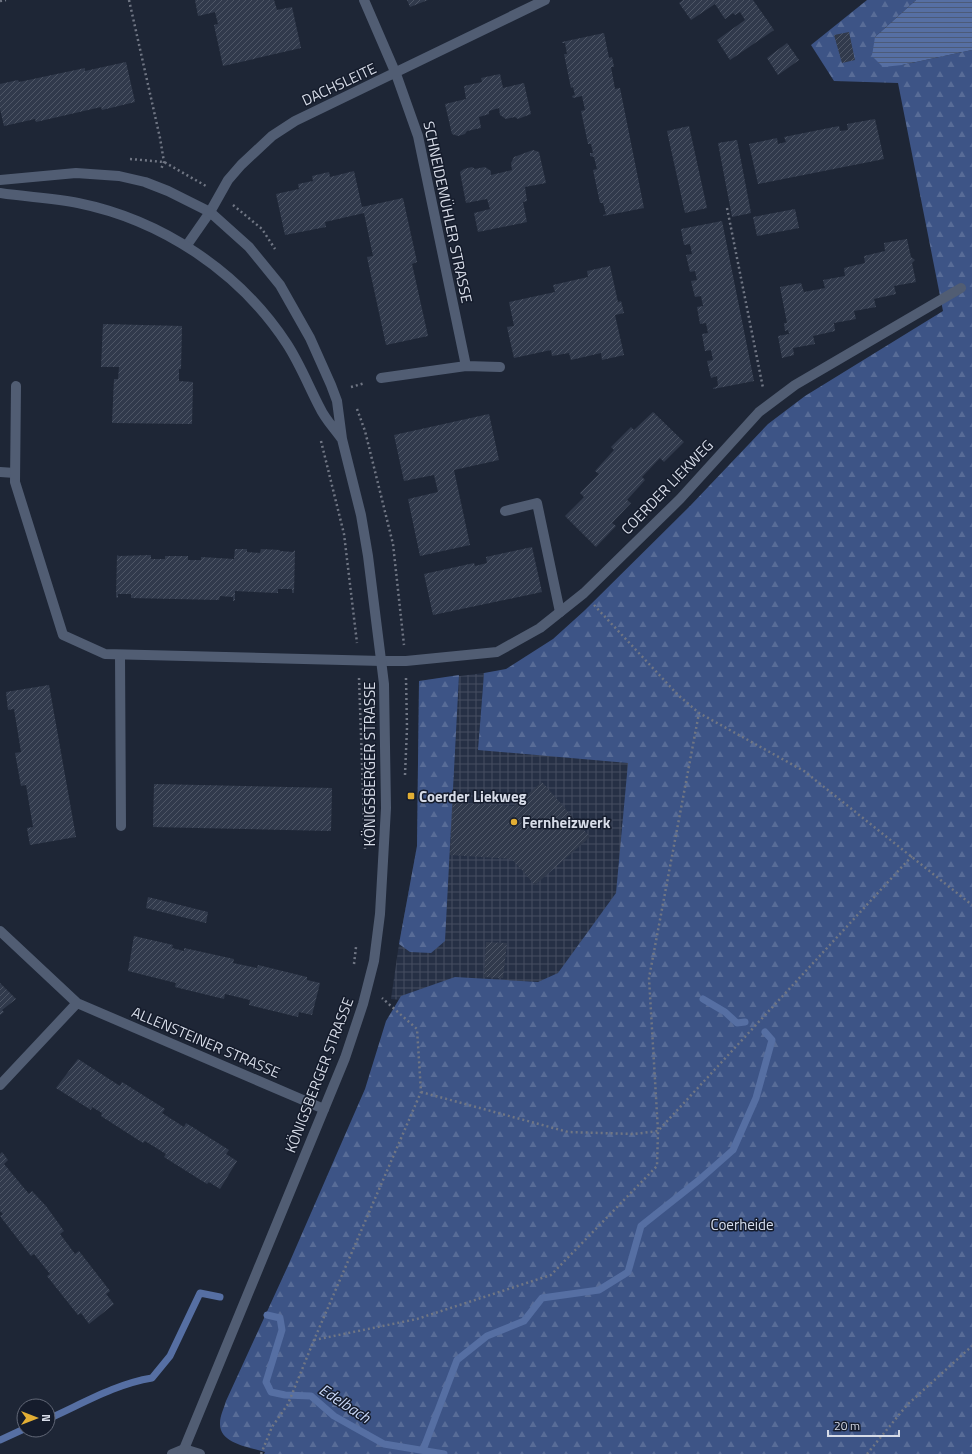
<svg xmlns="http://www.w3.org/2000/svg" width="972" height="1454" font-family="'Titillium Web',sans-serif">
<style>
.industrial{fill:url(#industrial-grid)}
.forest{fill:url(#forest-firs)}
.water{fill:url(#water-rules)}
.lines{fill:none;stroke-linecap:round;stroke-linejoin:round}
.stream{stroke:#566fa3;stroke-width:7}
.building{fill:url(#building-hatch)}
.path{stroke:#707684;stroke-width:2.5;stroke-dasharray:2 3;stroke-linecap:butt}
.service{stroke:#515d73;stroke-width:10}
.minor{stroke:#515d73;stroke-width:10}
.tertiary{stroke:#515d73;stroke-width:10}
.poi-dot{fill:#e2ae34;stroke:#151c2c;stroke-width:1.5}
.labels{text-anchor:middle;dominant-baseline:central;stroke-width:3;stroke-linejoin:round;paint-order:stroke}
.street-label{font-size:15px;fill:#d6dbe7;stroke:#151c2c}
.poi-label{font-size:15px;font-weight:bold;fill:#d6dbe7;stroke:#151c2c;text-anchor:start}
.park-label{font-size:15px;fill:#d7dfef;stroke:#151c2c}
.water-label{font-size:16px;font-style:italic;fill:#c9d8f8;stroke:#151c2c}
</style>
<defs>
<pattern id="industrial-grid" width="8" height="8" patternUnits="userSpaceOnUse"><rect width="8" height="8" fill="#263045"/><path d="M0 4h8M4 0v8" fill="none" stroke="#454d60"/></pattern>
<pattern id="forest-firs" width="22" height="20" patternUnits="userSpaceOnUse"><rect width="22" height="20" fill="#3d5486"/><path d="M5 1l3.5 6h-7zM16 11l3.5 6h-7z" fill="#586c97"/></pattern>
<pattern id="water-rules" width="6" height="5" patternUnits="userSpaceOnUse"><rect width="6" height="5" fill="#566fa3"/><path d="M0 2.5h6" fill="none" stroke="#4c5b79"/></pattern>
<pattern id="building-hatch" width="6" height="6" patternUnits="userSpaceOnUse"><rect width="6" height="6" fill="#313a4c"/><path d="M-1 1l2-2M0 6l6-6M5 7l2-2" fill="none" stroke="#4e5666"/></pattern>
</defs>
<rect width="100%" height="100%" fill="#1e2636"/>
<path class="industrial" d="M484,673L479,737L643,749L620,1022L391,999L399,944L417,846L419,681Z"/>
<path class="forest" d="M867,0H916L875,37L902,65L972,50V1454H264L265,1452C250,1447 219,1444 220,1423C220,1416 224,1408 226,1401L287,1268L365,1089L386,1021L401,996L455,977L538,982L558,973L616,893L628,763L478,750L484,673L506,669L553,639L584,611L690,506L768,424L805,396L943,311L898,83L834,81L811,45Z
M459,675L445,941L431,953L410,952L399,944L417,846L419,681Z"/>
<path class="water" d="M916,0H972V50L902,65L883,67L872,56L875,37Z"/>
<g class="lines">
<path class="stream" d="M703,999L725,1012L737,1023L745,1022
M267,1315L280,1318L282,1330L266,1382L271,1392L285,1395L311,1396L334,1416L384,1444L444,1454
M48,1419C82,1404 115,1384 152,1378L170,1356L200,1293L220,1297
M0,1440L24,1429
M423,1450L457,1360L487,1336L524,1321L542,1298L599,1290L628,1272L641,1226L699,1180L733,1150L756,1098L772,1040L765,1032"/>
</g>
<path class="building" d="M195,0H274L277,10L292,7L301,48L223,66L214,25L218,24L215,12L198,16Z
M407,0H428L410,7Z
M683,0H753L774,30L730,60L717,40L745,20L740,12L735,15L733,13L725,19L715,4L691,20L679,3Z
M849,32L855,60L842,63L834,35Z
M604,33L609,58L612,57L614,67H611L615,89L620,88L644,208L603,216V215L606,214L603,203H600L593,170L597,169L594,157L590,156V153H593L591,144H588L581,111L585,110L582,96L573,98L572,96L575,95L573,87L571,88L564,54H567L565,43H562V42Z
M787,43L799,60L778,75L767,58Z
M126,62L135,102L102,110L101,107L36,122L35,119L4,126L0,109V84L18,80L19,82L85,68V71Z
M500,74L503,88L524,83L531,114L518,119L515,117L506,119L500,115L499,108L489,111V114L479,117L481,128L467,131L465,134L458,136L452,134L445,104L466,99L464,86L482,82L481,78Z
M875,119L884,159L758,184L749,144L777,138L778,144L786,142L784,137L839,126L840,131L848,130L847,124Z
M689,126L707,208L685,213L667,131Z
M737,140L751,213L732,217L718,143Z
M533,150L539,152L546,183L525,187L527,201L523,202L527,222L478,232L474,213L490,209L487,199L466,203L460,172L464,169L472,167L475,169L485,167L491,171V175L512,170L511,163L514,157Z
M354,171L362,207L403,198L417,262L412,264L428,336L386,345L367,257L373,256L364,213L325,222L326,227L285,235L276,194L299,189L298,184L313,181L312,176L329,172L330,177Z
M795,209L799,228L757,236L753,217Z
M722,221L754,381L713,389V388L718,386L717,376L711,378L707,361L713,360L711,350L705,351L702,334L708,333L706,323L700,324L697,307L703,306L701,296L695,297L691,281L697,280L695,271L690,272L686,255L692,254L690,244L684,245L681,229Z
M907,239L911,257L915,260L912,263L916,282L894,286L896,294L874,299L876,307L854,311L856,319L834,323L835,331L813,336L815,344L793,348L794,355L782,358L778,336L789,334L788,330L785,331L784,323H787L780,287L801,283L804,292L825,288L823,280L845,276L844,268L865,263L864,256L885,251L884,243Z
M610,266L618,302L621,301L624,313L615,315L624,355L602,360L601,353L571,360L569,353L552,356L551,350L514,358L507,327L514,326L509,302L555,292L553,285L588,277L587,271Z
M103,324L182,326L181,369H179V381L193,382L192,424L112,423L114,379H118L119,367H101Z
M653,412L684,442L664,462L660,458L642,477L645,480L627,500L631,503L612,523L616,526L596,547L565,516L584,497L580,493L599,474L595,471L614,450L611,447L631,427L634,430Z
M489,414L499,460L454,470L470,545L420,556L408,499L438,492L434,475L404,481L394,435Z
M532,547L542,592L433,615L424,574L474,563L475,566L487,563L486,557Z
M235,549H247V552L260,553L261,549L280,550V551L293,552L295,550L294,593H292V589H278V593L235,591V600L233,601V597L220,596L219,600L131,598V594H118V598L116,597L117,555L119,556L151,555V559H165V556H188V560H201V557L234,559Z
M49,685L76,837L30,845L27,828L33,827L26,785L21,786L15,753L21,752L14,709L8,710L6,692Z
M542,782L590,837L535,885L512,859L450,855L453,803L514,806Z
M154,784L332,788L331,831L153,827Z
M148,897L208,912L206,923L146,908Z
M134,936L173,945L172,948L184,951V948L234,959L233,963L257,968L258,965L307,977V980L320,983L312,1015L299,1012L298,1017L249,1005L250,1000L225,994L224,999L175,987L176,983L128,971Z
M486,942L507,943L503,978L484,977Z
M0,983L16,999L2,1010L4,1012L0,1015Z
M78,1059L120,1086L122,1082L165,1109L162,1113L184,1127L186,1123L229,1150L226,1154L237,1161L220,1189L209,1182L207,1184L164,1157L166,1154L145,1141L143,1143L101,1116L102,1113L92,1107L91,1110L56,1088Z
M2,1152L8,1160L4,1164L29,1194L32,1191L46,1206L64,1231L60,1234L75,1254L79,1251L110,1291L106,1294L114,1304L89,1324L81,1313L78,1315L47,1276L50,1274L34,1254L31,1256L0,1216L3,1214L0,1211V1154Z"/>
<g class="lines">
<path class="path" d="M129,0L160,138L164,162L161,169
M0,1L6,0
M130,159L164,162L206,186
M233,205L262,229L275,249
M727,208L763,388
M351,387L365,383
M357,409L365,431L393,544L404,645
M321,441L344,534L357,643
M594,605L678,695L699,713L804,771L972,905
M359,678L365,849
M405,775L407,728L406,678
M354,964L356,947
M421,1092L568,1132L634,1134L658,1131L912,856
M314,1340L417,1319L551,1275L657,1166L658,1131L649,978L699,713
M261,1454L272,1427L288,1404L314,1340L421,1092L417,1029L382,998
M867,1454L907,1405L972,1346"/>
<path class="service" d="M0,472L15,473
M505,511L537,503L560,612
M120,655L121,826
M172,1454L184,1449"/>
<path class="minor" d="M364,0L396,74L418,136L466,366L381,378
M187,245L210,212L228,180L241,165L272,136L295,121L545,0
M466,366L500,367
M16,386L15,482L63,635L105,654L382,661H406L497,652L540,628L584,593L680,499L759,412L795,385L961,288
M0,931L77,1003
M0,1085L77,1003L324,1109
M184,1449L200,1454"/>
<path class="tertiary" d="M0,180L76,173L119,176L145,182L168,191L210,212L249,247L280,285L310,338L331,385L337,401L342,439L361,515L368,556L384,684L386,808L380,914L374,961L363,1004L345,1058L182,1454
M0,193C26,197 53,198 78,203C162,220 240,272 287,344C300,364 309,387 320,408C325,419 334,428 341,438"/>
</g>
<g class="poi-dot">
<rect x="407" y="792" width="8" height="8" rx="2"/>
<circle cx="514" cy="822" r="4"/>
</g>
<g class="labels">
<g class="street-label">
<text transform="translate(339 84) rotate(-25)">DACHSLEITE</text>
<text transform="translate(448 212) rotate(78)">SCHNEIDEMÜHLER STRASSE</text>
<text transform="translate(667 487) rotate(-46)">COERDER LIEKWEG</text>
<text transform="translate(369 764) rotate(-90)">KÖNIGSBERGER STRASSE</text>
<text transform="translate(206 1042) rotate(23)">ALLENSTEINER STRASSE</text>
<text transform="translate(319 1075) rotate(-69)">KÖNIGSBERGER STRASSE</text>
</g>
<g class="poi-label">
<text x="419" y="796">Coerder Liekweg</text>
<text x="522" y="822">Fernheizwerk</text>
</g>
<g class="park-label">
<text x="742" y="1224">Coerheide</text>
</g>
<g class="water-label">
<text transform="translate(345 1403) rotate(33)">Edelbach</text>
</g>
</g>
<g transform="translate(36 1418) rotate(90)"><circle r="19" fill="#151c2c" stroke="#626877"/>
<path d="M0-3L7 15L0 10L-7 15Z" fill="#e2ae34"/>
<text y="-6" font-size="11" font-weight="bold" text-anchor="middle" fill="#d6dbe7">N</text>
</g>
<path d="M828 1430v6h71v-6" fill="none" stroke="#d6dbe7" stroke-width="2"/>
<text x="834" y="1430" font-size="12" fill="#d6dbe7" stroke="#151c2c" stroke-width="3" paint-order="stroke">20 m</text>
</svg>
